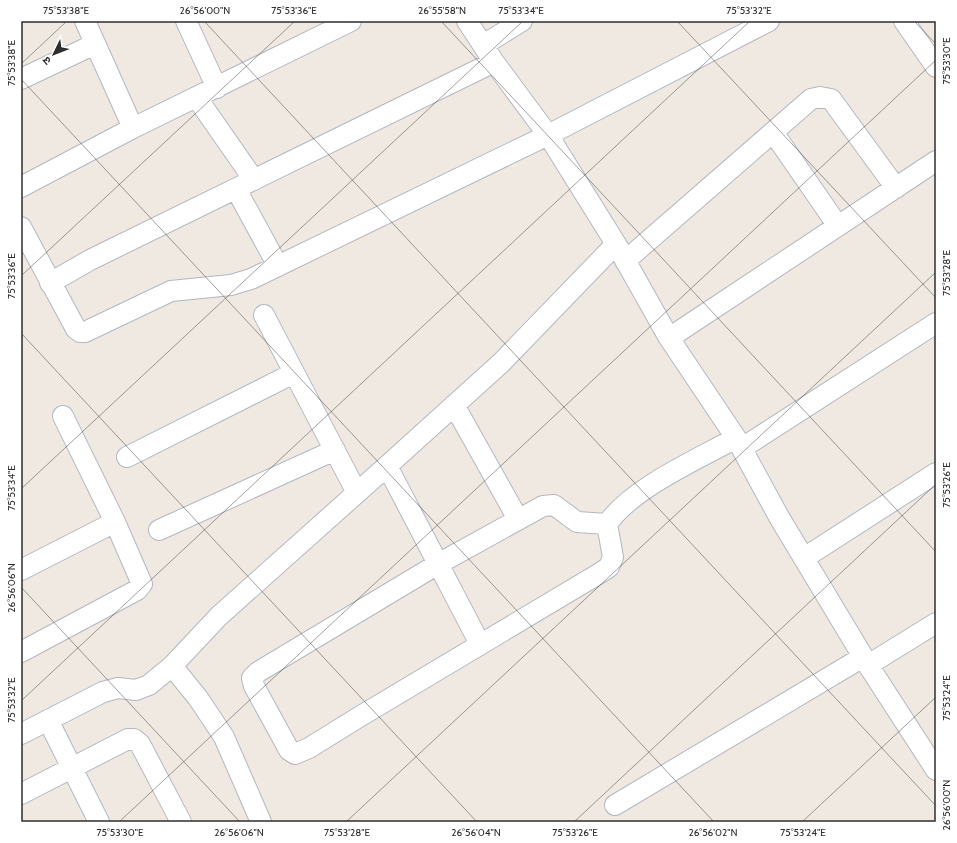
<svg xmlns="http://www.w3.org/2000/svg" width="957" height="843" font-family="Cabin,'Noto Sans Devanagari',sans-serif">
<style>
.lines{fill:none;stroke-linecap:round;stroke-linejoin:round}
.minor-casing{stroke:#b4b7c1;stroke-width:22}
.minor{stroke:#fff;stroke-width:20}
.ticks{fill:none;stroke:#2e2e2e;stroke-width:1;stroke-opacity:0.45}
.neatline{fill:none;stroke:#2e2e2e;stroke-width:1.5}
.ticks-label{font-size:10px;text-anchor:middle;fill:#2e2e2e}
</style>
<rect width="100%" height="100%" fill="#efe9e1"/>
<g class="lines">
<g class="minor-casing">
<path id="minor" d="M85,21L133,128
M186,21L217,88
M467,21L494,62L548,135L616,244L669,338L736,438L779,517L868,665L936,770
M904,21L936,67
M483,45L522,21
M21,79L95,44
M197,98L254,180
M773,132L838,226
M21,187L133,128L351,21
M236,189L278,266
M21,227L76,329L80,332H85L171,291L231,285L251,279L548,135L769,21
M625,261L811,99L820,97L831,99L896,188
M50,283L90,260L494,62
M264,315L357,493
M669,338L936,161
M454,405L518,519
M742,448L936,323
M127,457L294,373
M607,524L577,522L554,505L543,506L438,564L258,672L252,678L254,686L289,750L295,754L309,748L359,717L600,573L609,567L613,557L607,524C632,488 698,459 736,438
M159,530L335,450
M804,558L936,473
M21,570L115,522
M480,644L387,466L501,363L616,244
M21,652L137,590L142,584L115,522L63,416
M868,665L936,623
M172,666L198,698L224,737L261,822
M48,720L99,822
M21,734L103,692L118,688L136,690L149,685L172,666L219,616L387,466
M21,794L128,739H134L140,744L181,822
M615,805L863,657"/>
</g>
<use href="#minor" class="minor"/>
</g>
<path class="ticks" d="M204,21L936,806M441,21L936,552M677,21L936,298M914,21L936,44M21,64L67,21M21,79L714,822M21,276L295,21M21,333L477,822M21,489L523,21M21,587L240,822M21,701L750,21M119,822L936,60M346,822L936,272M574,822L936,484M802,822L936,697"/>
<rect width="957" height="843" fill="none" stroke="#ffffff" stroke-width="44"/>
<g transform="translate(54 54) rotate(227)" stroke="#ffffff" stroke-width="3" paint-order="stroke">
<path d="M0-3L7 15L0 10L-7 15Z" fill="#2e2e2e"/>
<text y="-6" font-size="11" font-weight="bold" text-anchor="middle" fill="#2e2e2e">उ</text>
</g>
<rect x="22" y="22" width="913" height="799" class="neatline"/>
<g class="ticks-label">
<text x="66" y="14">75°53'38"E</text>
<text x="205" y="14">26°56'00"N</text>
<text x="294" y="14">75°53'36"E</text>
<text x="442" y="14">26°55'58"N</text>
<text x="521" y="14">75°53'34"E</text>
<text x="749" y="14">75°53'32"E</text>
<text transform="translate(946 61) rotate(-90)" y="4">75°53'30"E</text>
<text transform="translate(11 63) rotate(-90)" y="4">75°53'38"E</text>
<text transform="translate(946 273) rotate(-90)" y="4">75°53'28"E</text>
<text transform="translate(11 276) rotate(-90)" y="4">75°53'36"E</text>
<text transform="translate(946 485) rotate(-90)" y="4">75°53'26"E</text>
<text transform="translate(11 488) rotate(-90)" y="4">75°53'34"E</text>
<text transform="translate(11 588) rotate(-90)" y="4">26°56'06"N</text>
<text transform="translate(946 698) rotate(-90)" y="4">75°53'24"E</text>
<text transform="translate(11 700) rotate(-90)" y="4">75°53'32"E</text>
<text transform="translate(946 805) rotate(-90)" y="4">26°56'00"N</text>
<text x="120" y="836">75°53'30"E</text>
<text x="239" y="836">26°56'06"N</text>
<text x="347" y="836">75°53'28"E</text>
<text x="476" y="836">26°56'04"N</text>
<text x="575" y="836">75°53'26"E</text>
<text x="713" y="836">26°56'02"N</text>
<text x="803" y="836">75°53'24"E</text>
</g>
</svg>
